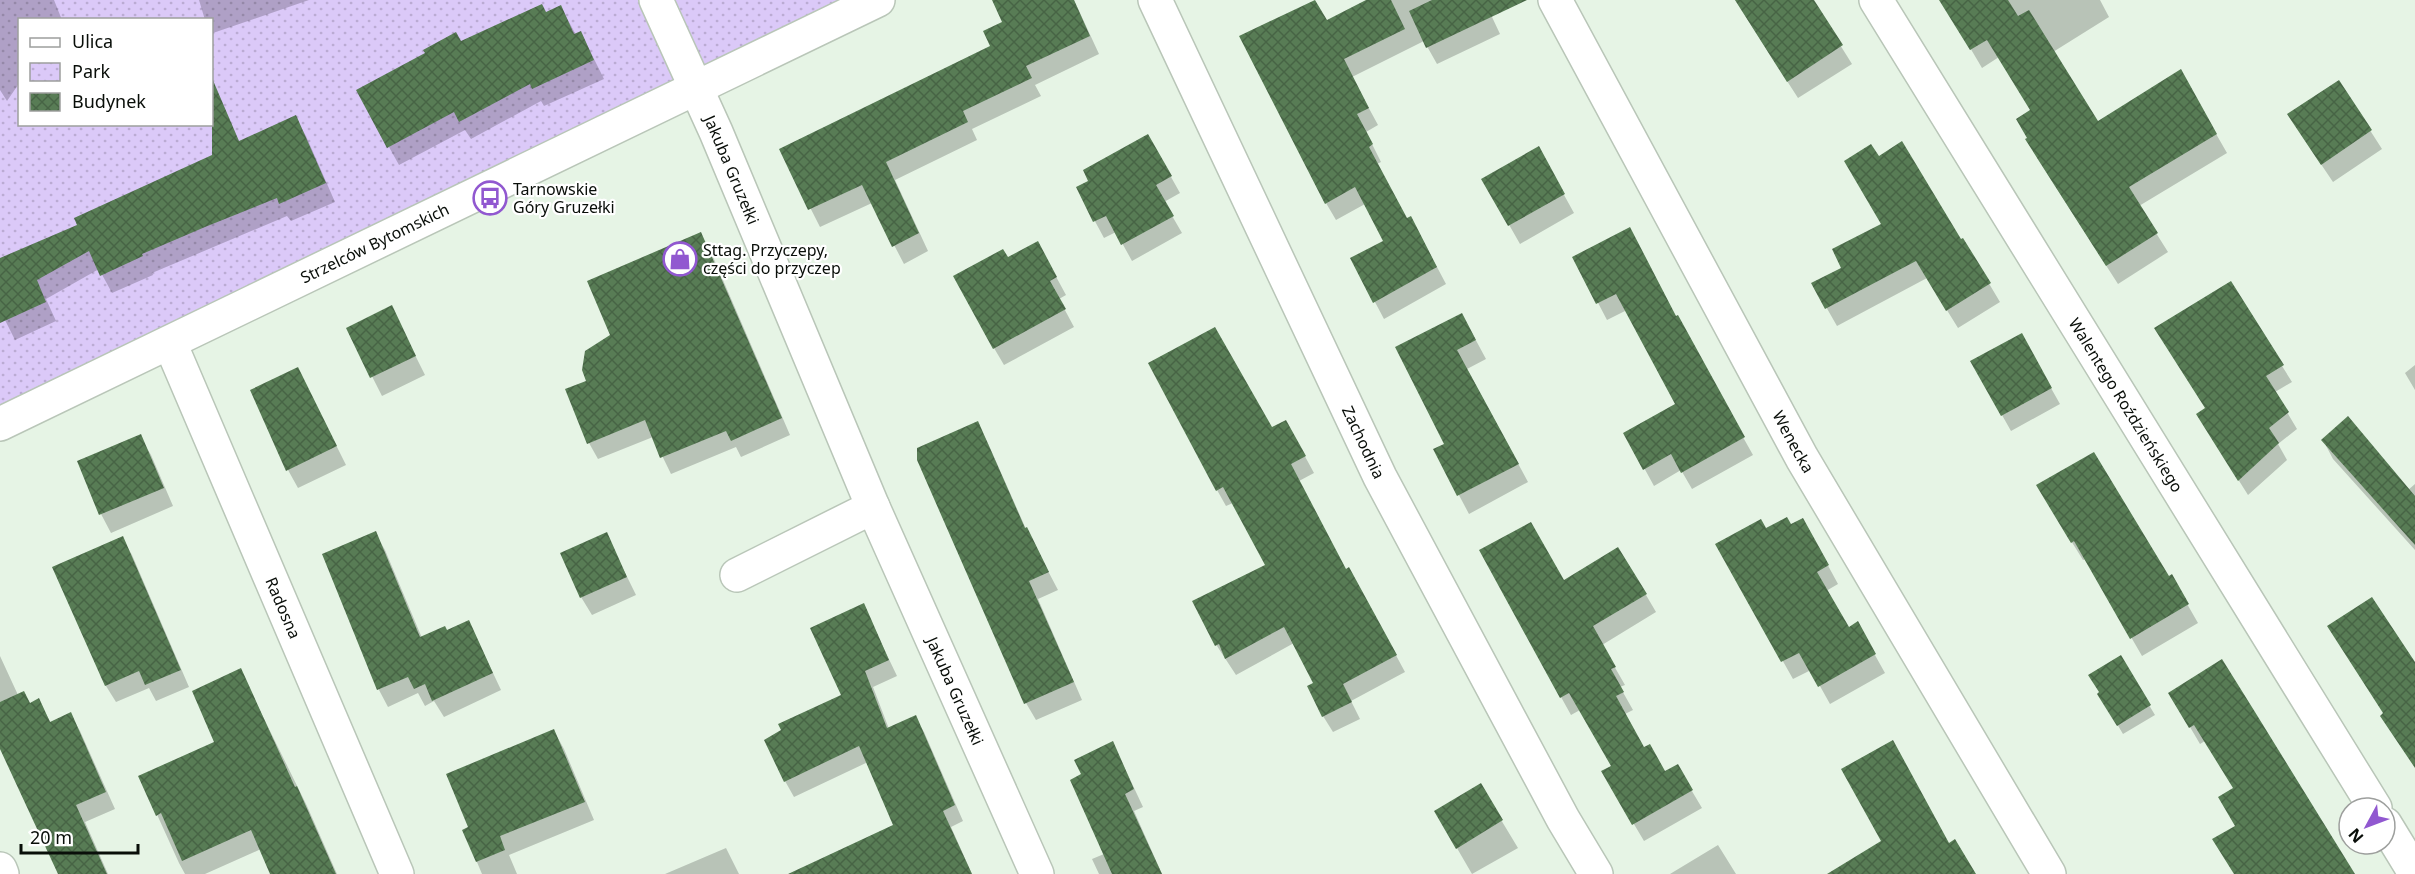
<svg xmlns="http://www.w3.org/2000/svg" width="2415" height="874" font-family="'Noto Sans',sans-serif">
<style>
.park{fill:url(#park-dots);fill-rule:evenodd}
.shadow{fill:#0003}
.building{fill:url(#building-cross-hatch)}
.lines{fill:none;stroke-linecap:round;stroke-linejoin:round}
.minor-casing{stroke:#b9c6b8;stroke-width:36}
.minor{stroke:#fff;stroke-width:33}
.labels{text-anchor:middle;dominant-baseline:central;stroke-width:4.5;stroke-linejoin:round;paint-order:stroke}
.street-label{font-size:16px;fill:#090e09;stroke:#fff}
.poi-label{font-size:16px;fill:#090e09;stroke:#fff;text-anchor:start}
</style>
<defs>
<pattern id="park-dots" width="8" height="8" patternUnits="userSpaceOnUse" patternTransform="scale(1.5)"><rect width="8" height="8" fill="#dbc9f8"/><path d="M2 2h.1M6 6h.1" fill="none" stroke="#bbabd3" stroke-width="1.8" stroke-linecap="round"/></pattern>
<pattern id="building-cross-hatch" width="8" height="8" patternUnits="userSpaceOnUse" patternTransform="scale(1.5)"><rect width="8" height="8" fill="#587c55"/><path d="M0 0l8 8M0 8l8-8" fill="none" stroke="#476445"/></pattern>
</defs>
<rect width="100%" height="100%" fill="#e6f4e5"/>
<path class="park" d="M0,0H865L0,406ZM20,20H212V124H20Z"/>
<path class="shadow" d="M0,0H54L62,20H20V82L7,101L0,90Z
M199,0H309L213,33L212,20H205Z
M1014,0H1074L1099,54L1035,85L1041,96L972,129L977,140L895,180L928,251L904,264L872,203L820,227L781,150L992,46Z
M1370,0H1484L1500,34L1437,64L1424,41L1352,77L1378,125L1366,132L1381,162L1377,164L1407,220L1420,235L1446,284L1384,319L1352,259L1385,241L1365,204L1336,220L1326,203L1327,22Z
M1735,0H1812L1852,64L1798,98Z
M1942,0H2100L2109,17L2053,52L2098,123L2180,71L2227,153L2139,206L2168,252L2118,284L2037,158L2032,111L1999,57L1982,68Z
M561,7L576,35L581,33L604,79L544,106L541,101L471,139L465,130L399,165L389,147L546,13Z
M2339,82L2382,149L2333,182L2300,133Z
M295,117L306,136L335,202L291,221L287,216L152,273L153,275L112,293L99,269L46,299L56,321L15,340L0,310V259L79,226Z
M1148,136L1180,193L1164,202L1182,233L1132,261L1116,232L1104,238L1077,188L1090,182Z
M1878,158L1961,241L1963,240L2000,302L1958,328L1927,278L1837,326L1813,284L1843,268L1883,225Z
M1548,166L1574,213L1520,244L1483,179Z
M700,234L710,250L790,435L741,457L736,447L671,474L653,437L598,459L589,443L588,382L612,336Z
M1574,257L1676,318L1753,455L1692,489L1681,470L1654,486L1625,433L1677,404L1627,310L1607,320Z
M1007,259L1047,260L1066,295L1059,299L1074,327L1004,365L994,348Z
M2230,283L2292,382L2275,392L2297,429L2278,444L2287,460L2248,495L2207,430Z
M391,307L425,375L382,396L348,329Z
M1472,333L1486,359L1467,369L1528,482L1469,514L1435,450L1446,444L1397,347Z
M2021,335L2060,404L2011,431L1972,362Z
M2415,365V390L2405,373Z
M298,369L346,465L298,488L288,470Z
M977,423L987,441L1026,529L1058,590L1038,599L1082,700L1036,720L1026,703Z
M1271,429L1295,438L1314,473L1299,481L1346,571L1358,585L1405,672L1351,701L1360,719L1333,732L1323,716L1315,684L1294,643L1236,675L1217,646L1194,602L1267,566L1233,503L1226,506L1217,490Z
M140,436L151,455L173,506L111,533L101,514L79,462Z
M2323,440L2408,490L2415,484V550L2333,459Z
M2048,504L2169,578L2171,576L2198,623L2142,656L2086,559L2083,560Z
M1791,526L1813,538L1838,584L1826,591L1848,629L1857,623L1885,673L1830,704L1811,670L1793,679L1717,545L1766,530Z
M375,533L385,550L422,638L447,632L469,622L501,690L444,717L434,701L425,706L418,693L388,707L379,690L324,555Z
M606,534L636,595L592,615L581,597Z
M122,538L132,555L189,687L156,701L149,688L116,702L106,686Z
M1564,582L1646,595L1656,612L1602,645L1625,685L1620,687L1633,710L1625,714L1644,749L1664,773L1677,766L1702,808L1644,841L1603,772L1613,767L1580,710L1571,715L1561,697Z
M863,605L897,676L873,687L889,729L915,717L924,732L963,821L951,827L972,874H814L895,826L868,762L794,797L785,781L843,696Z
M0,656L18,695L30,704L38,700L51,723L70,714L80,731L115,809L85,822L108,874H59L0,746Z
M2120,657L2155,715L2123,734L2099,694Z
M2221,661L2266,874L2234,788L2205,741L2200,744L2170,693Z
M240,670L307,806L337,874H272L261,849L205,874H185L179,863L140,777L216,742Z
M554,731L564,749L594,820L509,855L517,874H482L464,831L470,828Z
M1113,743L1143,807L1134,811L1162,874H1099L1092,859L1104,854L1083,775Z
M1480,785L1518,848L1472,874L1436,812Z
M1718,845L1736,874H1670Z
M726,848L739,874H665Z"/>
<path class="building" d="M992,0H1074L1090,36L1026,66L1032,78L963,111L968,122L886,162L919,233L892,247L862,185L808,210L779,149L990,46L983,31L1002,22Z
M1315,0L1327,20L1366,0H1391L1405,29L1344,59L1369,108L1357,114L1373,144L1369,147L1407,218L1411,216L1437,267L1373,303L1350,258L1383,241L1355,187L1325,204L1239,36Z
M1432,0H1527L1426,48L1409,11Z
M1735,0H1814L1843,45L1787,82Z
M1939,0H2008L2018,16L2029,10L2098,121L2181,69L2217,134L2129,187L2158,233L2106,266L2025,139L2027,138L2016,119L2030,110L1987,40L1970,50Z
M542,4L546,12L561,5L574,34L581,31L594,60L532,89L530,84L459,122L454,112L387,148L356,90L425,53L423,50L456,32L461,41Z
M212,78L239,141L296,115L326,183L279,204L277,198L205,227L142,254L143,256L100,276L89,251L37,280L46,302L0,323V258L77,225L74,218L212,155Z
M2339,80L2372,130L2321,165L2287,114Z
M1148,134L1172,176L1156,185L1174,216L1121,245L1106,216L1093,222L1076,187L1088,181L1083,170Z
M1902,141L1961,239L1963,238L1991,283L1946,311L1916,261L1825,309L1811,283L1841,268L1832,249L1881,224L1844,161L1871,144L1879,156Z
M1539,146L1565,194L1508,226L1481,179Z
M1630,227L1676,316L1678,315L1745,437L1681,473L1671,454L1643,470L1623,433L1675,404L1616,294L1596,304L1572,257Z
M701,232L782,418L731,441L726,431L660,458L645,420L587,444L565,389L586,381L582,370L585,351L610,335L587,281Z
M1038,241L1057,277L1050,281L1066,309L993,349L953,276L1003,249L1008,257Z
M2231,281L2284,365L2266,376L2289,412L2269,428L2279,443L2238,481L2196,414L2205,408L2154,328Z
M392,305L416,356L370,378L346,328Z
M1462,313L1476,340L1457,350L1519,464L1457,496L1433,449L1444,444L1395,347Z
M1215,327L1272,427L1286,420L1306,456L1291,464L1346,569L1349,567L1397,655L1343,684L1352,702L1322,717L1307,686L1313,683L1284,627L1225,659L1219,644L1215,646L1192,601L1265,565L1223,487L1216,491L1148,363Z
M2022,333L2052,388L2001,416L1970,361Z
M298,367L337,446L286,471L250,390Z
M2348,416L2415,496V545L2321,440Z
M978,421L1025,528L1027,527L1049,572L1029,581L1074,682L1024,704L917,460V448Z
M141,434L164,488L99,515L77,461Z
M2094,452L2169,576L2172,574L2189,604L2130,639L2074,541L2071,543L2036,485Z
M1787,517L1791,524L1803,518L1829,565L1817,572L1849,627L1858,621L1876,654L1818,687L1799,653L1781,662L1715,544L1761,519L1766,528Z
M1531,522L1564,580L1618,547L1647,594L1593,626L1616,667L1611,669L1624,692L1616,696L1644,747L1650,744L1665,771L1678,764L1693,790L1632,825L1601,771L1611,766L1569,693L1560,698L1479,550Z
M376,531L420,637L445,626L447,630L469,620L493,673L432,701L425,684L414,689L408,677L377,690L322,554Z
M607,532L627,577L580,598L560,553Z
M123,536L181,670L145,685L139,671L105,686L52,567Z
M2372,597L2415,662V768L2380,716L2383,713L2327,626Z
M864,603L889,660L865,671L887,728L916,715L955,805L943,811L972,874H788L893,825L859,746L784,782L764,740L781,730L778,724L841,695L810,628Z
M2121,655L2151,705L2117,726L2097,694L2099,692L2088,675Z
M2222,659L2255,712L2355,874H2234L2212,839L2235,826L2218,797L2233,788L2194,725L2189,728L2168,693Z
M241,668L295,787L297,786L336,874H270L251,830L182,861L161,813L156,816L138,776L214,742L192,691Z
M24,691L30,703L39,698L50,722L71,712L106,792L76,805L107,874H58L0,749V702Z
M554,729L585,802L500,836L505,850L476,862L462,830L468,827L446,774Z
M1893,740L1949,843L1955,839L1976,874H1827L1881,841L1841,769Z
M1113,741L1134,789L1125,794L1162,874H1112L1070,780L1081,774L1074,760Z
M1481,783L1503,820L1456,849L1434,811Z"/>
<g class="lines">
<g class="minor-casing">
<g id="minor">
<path id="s1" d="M656,0L716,132L873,507L1037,874"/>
<path id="s2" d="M1155,0L1380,477L1563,819L1596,874"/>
<path id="s3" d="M1555,0L1802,458L2049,874"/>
<path id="s4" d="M1876,0L2375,808"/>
<path id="s5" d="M170,343L397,874"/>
<path id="s6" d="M0,424L878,0"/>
<path d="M737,575L873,507"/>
<path d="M2385,824L2415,873"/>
<path d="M0,869L2,874"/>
</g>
</g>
<use href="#minor" class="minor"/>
</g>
<defs>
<g id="bus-ring" transform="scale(1.725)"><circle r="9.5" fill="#fff" stroke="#9158d0" stroke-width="1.5"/><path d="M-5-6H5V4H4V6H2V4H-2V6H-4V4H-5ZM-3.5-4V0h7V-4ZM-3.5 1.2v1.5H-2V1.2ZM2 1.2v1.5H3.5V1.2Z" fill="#9158d0"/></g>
<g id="shop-ring" transform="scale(1.725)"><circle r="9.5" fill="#fff" stroke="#9158d0" stroke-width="1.5"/><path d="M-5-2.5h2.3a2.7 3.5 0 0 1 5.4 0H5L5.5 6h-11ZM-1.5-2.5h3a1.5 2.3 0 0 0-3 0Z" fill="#9158d0"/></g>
</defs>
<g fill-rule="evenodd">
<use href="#bus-ring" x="490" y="198"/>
<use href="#shop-ring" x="680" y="259"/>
</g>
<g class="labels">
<g class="street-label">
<text stroke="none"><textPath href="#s1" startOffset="186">Jakuba Gruzełki</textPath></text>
<text stroke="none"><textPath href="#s6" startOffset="416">Strzelców Bytomskich</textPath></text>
<text stroke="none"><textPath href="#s4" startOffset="476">Walentego Roździeńskiego</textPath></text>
<text stroke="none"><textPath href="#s3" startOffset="502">Wenecka</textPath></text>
<text stroke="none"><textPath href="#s2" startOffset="489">Zachodnia</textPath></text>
<text stroke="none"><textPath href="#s5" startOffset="288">Radosna</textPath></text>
<text stroke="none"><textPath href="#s1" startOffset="753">Jakuba Gruzełki</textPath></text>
</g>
<g class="poi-label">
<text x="513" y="189">Tarnowskie<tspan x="513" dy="18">Góry Gruzełki</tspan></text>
<text x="703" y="250">Sttag. Przyczepy,<tspan x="703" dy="18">części do przyczep</tspan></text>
</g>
</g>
<rect x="18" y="18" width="195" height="108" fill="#ffffff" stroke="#9d9f9d" stroke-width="1.5"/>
<rect x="30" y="38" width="30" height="9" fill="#ffffff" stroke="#9d9f9d" stroke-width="1.5"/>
<text x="72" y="48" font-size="18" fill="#090e09">Ulica</text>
<rect x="30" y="63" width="30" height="18" fill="url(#park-dots)" stroke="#9d9f9d" stroke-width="1.5"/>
<text x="72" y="78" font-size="18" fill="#090e09">Park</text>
<rect x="30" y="93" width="30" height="18" fill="url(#building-cross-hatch)" stroke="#9d9f9d" stroke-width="1.5"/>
<text x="72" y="108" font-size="18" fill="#090e09">Budynek</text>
<g transform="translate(2367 826) rotate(229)"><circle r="28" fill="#ffffff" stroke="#9d9f9d" stroke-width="1.5"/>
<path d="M0-4.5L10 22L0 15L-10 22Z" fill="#9158d0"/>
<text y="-9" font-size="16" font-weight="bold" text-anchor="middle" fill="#090e09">N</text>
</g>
<path d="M21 844v9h117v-9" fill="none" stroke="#090e09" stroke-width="3"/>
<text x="30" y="844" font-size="18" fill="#090e09" stroke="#ffffff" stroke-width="4.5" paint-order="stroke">20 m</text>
</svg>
